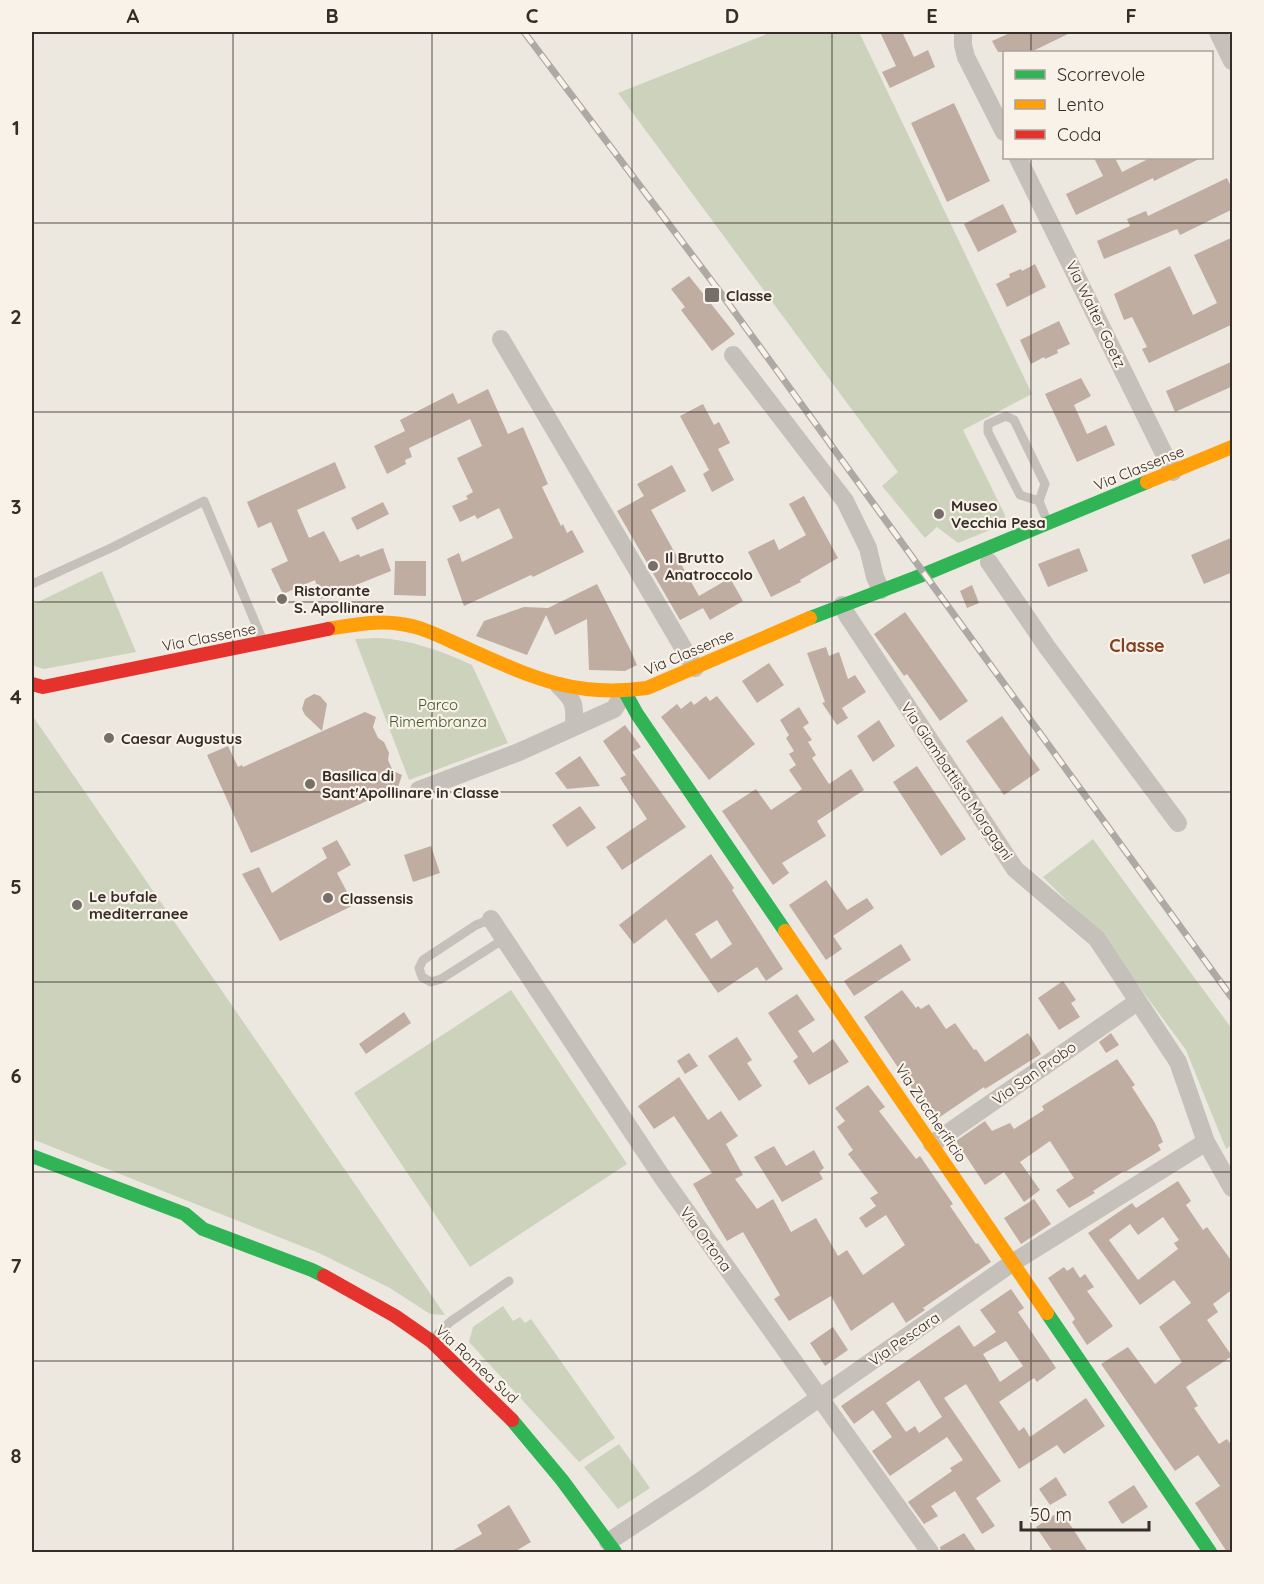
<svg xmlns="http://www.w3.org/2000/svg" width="1264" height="1584" font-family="Quicksand,sans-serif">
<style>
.green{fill:#ccd2bb}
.building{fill:#bfada2;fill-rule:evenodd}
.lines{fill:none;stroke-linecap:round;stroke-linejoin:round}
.lane{stroke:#c5c0ba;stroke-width:9}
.street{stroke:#c5c0ba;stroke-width:18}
.fast{stroke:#30b455;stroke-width:14}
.slow{stroke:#ff9f0a;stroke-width:14}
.jam{stroke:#e5322d;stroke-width:14}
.rail-casing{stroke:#ada9a4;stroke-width:7}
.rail{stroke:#f9f2e8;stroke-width:4.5;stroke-dasharray:14;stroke-linecap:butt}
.grid{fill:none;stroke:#362d28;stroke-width:1.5;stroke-opacity:0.55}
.poi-dot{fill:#766e68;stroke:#f9f2e8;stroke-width:2}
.labels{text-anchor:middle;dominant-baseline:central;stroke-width:4.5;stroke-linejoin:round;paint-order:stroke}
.poi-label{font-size:15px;font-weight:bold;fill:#362d28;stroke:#f9f2e8;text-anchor:start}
.street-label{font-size:15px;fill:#362d28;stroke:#f9f2e8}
.park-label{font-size:15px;fill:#42542c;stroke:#f9f2e8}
.quarter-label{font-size:18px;font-weight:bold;fill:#834123;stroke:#f9f2e8}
.neatline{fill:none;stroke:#362d28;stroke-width:2}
.grid-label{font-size:20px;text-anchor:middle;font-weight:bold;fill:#362d28}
</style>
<rect width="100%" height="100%" fill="#ece8e0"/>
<path class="green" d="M772,32H859L1032,394L963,430L1005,515V524L958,543L937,527L925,538L882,486L898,472L618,93Z
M102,571L136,652L44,669L34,666L32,661V605Z
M376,638C410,639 441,651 472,665L508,743L409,780L355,639Z
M32,715L445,1315L430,1314L390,1288L319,1253L32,1139Z
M1093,839L1232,1029V1145L1226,1149L1186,1050L1102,936L1043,877Z
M511,990L627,1164L470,1267L354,1093Z
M503,1306L513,1321L520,1317L525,1323L531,1319L615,1438L579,1462L469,1342L473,1327Z
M619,1444L650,1488L618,1509L584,1467Z"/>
<path class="building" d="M880,32H902L914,57L928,50L935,67L890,88L882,72L896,66Z
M1012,32H1072L1031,52H998L992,41Z
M954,103L990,181L947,202L911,123Z
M1094,158H1115L1122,172L1150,158H1201L1154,181L1153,178L1076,215L1066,194L1103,176Z
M1227,178L1233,191V209L1180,235L1177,229L1104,259L1097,241L1130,226L1127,219L1146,211L1148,216Z
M1003,204L1017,232L978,252L964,224Z
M1233,237V324L1149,363L1142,349L1147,347L1132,317L1124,320L1114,294L1170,266L1193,315L1217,303L1194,255Z
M1035,264L1046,287L1007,307L996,284L1010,277L1009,274L1021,269L1022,271Z
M689,276L735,334L712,351L681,310L685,307L671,289Z
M1059,321L1070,344L1057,350L1058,353L1045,359L1044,357L1031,364L1020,340Z
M1233,361V386L1175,412L1166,391Z
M1081,378L1091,396L1074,405L1087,434L1106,425L1115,445L1077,462L1045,394Z
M488,389L508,434L523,427L548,484L542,487L561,526L563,524L567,533L572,530L584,552L533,577L531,575L464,606L447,559L459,553L462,562L513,538L499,508L477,519L475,515L460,522L452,506L468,499L466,496L473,492L457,458L482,446L470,419L409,448L412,457L405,460L406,464L387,474L374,446L405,431L400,420L453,393L458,404Z
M703,404L714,425L719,422L730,443L718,449L734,480L712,492L703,474L709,470L680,416Z
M335,462L346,488L297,510L309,538L324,531L340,562L359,554L360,557L383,548L391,571L321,599L315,580L283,594L271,569L288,561L271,522L258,528L247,502Z
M672,465L686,491L651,510L699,596L730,578L743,601L710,620L703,608L680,620L617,511L644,496L637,484Z
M804,496L838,558L800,580L801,582L771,597L748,552L774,539L779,550L806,535L789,504Z
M383,502L389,514L357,530L351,518Z
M1233,537V572L1204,584L1191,555Z
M1079,548L1088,571L1048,587L1038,564Z
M395,561H426V596L394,595Z
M597,584L630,649L637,665L625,671L589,670L587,619L555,635L546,615L527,655L476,636L484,621L524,607L548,608Z
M972,585L979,603L967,608L960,591Z
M905,612L968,701L940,721L907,674L904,676L874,634Z
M826,647L829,656L839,652L848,679L855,675L866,692L842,708L848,718L837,725L822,703L825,702L807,653Z
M769,663L784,685L757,703L742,681Z
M314,694L320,696L327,704L322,731L305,715L302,709L305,699Z
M706,696L710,701L717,696L755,744L709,780L661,717L677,704L681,709L691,701L694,705Z
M799,707L809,723L803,727L812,740L808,742L816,755L812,758L829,784L851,769L864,790L817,821L826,836L782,863L789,873L773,885L722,811L756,789L771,810L802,789L789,770L796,765L789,754L794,751L786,738L789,735L780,720Z
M365,712L376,717L373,727L378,738L384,742L389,753L388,760L393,771L402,775L398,787L251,853L207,755L228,746L238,767L242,765L243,767Z
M1002,716L1040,770L1004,795L966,741Z
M879,720L895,746L873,762L857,736Z
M625,725L641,747L632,752L686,827L622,870L606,847L647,819L620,778L626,775L603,741Z
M580,756L600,786L567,789L555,773Z
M917,766L966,839L941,856L893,782Z
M580,806L596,828L567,847L552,825Z
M337,840L351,865L337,873L354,905L280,941L242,874L259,867L272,893L327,858L322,848Z
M431,846L440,873L413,882L404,855Z
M711,854L734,888L732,890L783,969L766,981L757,967L718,993L666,919L634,944L619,925ZM717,920L732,944L711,959L695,934Z
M826,880L847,910L867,898L874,908L833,936L842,949L826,960L789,905Z
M901,944L911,960L854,996L844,981Z
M1063,981L1076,1000L1071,1003L1080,1017L1059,1030L1038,998Z
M902,990L916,1008L918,1006L921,1009L929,1004L946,1029L955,1023L974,1050L976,1049L985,1062L1028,1033L1041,1054L985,1089L984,1087L934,1121L864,1017Z
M797,994L815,1020L798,1031L813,1053L833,1039L849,1062L809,1085L793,1061L798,1057L768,1013Z
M404,1012L411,1023L366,1054L359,1044Z
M1111,1033L1119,1045L1106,1053L1099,1042Z
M737,1037L752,1060L747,1063L762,1086L739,1101L708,1056Z
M689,1053L698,1066L685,1074L677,1061Z
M1117,1059L1135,1085L1132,1087L1155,1123L1163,1142L1158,1145L1161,1150L1125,1172L1124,1171L1093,1191L1095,1193L1069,1208L1056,1190L1074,1178L1050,1141L1020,1162L1040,1190L1024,1202L1004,1172L985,1185L956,1141L985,1121L992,1131L1010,1123L1014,1129L1044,1110L1042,1106Z
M679,1077L708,1120L721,1111L738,1136L726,1144L743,1175L735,1179L757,1209L773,1199L791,1232L816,1218L838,1256L847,1250L863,1275L905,1245L886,1215L866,1228L859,1218L876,1206L870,1198L878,1193L848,1154L853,1150L837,1127L845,1121L835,1108L868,1085L885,1107L879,1111L916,1159L920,1156L953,1204L950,1206L976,1244L978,1243L991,1262L923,1308L925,1310L906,1323L893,1302L851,1331L831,1296L789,1321L774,1299L780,1295L743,1232L727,1241L708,1210L693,1184L712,1173L674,1116L654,1129L638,1106Z
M774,1146L786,1166L814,1150L824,1168L819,1172L823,1179L782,1202L754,1157Z
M1178,1181L1191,1201L1186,1205L1203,1230L1207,1227L1233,1263V1289L1213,1304L1218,1312L1207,1320L1232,1356L1186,1387L1198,1406L1194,1408L1219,1444L1227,1439L1233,1447V1552H1227L1195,1503L1220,1486L1198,1455L1175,1471L1101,1364L1128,1347L1155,1384L1182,1362L1159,1327L1191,1303L1174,1280L1140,1305L1088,1233L1132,1203L1136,1208ZM1163,1217L1179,1240L1174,1243L1178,1249L1138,1280L1109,1240L1130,1224L1138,1235Z
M1034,1199L1051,1224L1021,1244L1004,1218Z
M1064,1267L1067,1271L1073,1267L1080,1278L1085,1274L1094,1287L1087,1291L1113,1326L1087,1345L1072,1322L1075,1319L1048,1278Z
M1011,1289L1024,1308L1018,1312L1056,1368L1037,1382L1034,1378L999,1402L1019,1431L1024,1427L1030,1437L1086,1398L1105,1426L1064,1454L1057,1445L1019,1469L966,1384L944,1398L1001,1481L976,1498L995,1526L982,1534L955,1491L931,1506L938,1516L924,1524L908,1502L952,1471L950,1468L963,1460L947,1437L890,1476L872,1451L892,1437L873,1410L854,1424L841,1406L959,1325L974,1347L996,1332L980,1310ZM1006,1341L1023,1366L1000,1382L983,1354ZM919,1380L942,1417L919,1433L915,1426L906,1432L886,1403Z
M833,1327L848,1350L825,1366L810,1343Z
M1056,1477L1067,1495L1050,1505L1039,1489Z
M1134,1485L1148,1507L1122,1524L1108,1502Z
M509,1505L531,1542L514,1552H450L482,1534L477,1525Z
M1060,1511L1071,1526L1088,1552H1053L1036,1527Z
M964,1533L977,1552H941L940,1547Z"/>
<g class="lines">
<path class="lane" d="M1039,501L1020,495L988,432V424L1006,416L1014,420L1045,484L1039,501L1047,521
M32,584L113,547L204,501L263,641
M491,919L476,925L423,960L419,968L422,977L431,982L441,979L504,939
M433,1339L450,1322L509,1281"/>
<path class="street" d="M963,32V45L966,57L1004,132
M1218,32L1232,61
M1018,158L1173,472
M501,339L695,668
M733,355L845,501L868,548L875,577L881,590
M989,562L1047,647L1178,823
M842,605L847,615L1015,869L1097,939L1178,1062L1206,1142L1232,1188
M559,686C575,701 575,705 574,727
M419,790L519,752L614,709L625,692
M491,919L662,1177L930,1552
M932,1144L1137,1002
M608,1542L699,1482L1012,1263L1206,1142"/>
<path class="fast" d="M810,618L925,574L1147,482
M625,692L637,714L785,931
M32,1156L185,1214L203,1229L312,1270L324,1276
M1047,1313L1210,1552
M512,1420L562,1480L615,1552"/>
<path class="slow" d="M1147,482L1232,447
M328,629C352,625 377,620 401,624C424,627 445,639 466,648C531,677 574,698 647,688L810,618
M785,931L1047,1313"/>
<path class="jam" d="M32,684L43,687L328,629
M324,1276L395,1316L431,1341L512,1420"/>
<g class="rail-casing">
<path id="rail" d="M524,32L720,292L1232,998"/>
</g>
<use href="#rail" class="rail"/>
</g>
<path class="grid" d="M233,32V1552M432,32V1552M632,32V1552M832,32V1552M1031,32V52M1031,158V1552M32,223H1232M32,412H1232M32,602H1232M32,792H1232M32,982H1232M32,1172H1232M32,1361H1232"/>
<g class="poi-dot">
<rect x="704" y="287" width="16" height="16" rx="3"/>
<circle cx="939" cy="514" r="6"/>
<circle cx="653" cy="566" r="6"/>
<circle cx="282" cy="599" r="6"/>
<circle cx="109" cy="738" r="6"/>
<circle cx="310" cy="784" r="6"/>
<circle cx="328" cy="898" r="6"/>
<circle cx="77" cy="905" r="6"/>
</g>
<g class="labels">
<g class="poi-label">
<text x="726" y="295">Classe</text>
<text x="951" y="505">Museo<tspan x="951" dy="17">Vecchia Pesa</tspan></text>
<text x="665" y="557">Il Brutto<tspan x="665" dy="17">Anatroccolo</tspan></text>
<text x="294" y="590">Ristorante<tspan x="294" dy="17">S. Apollinare</tspan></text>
<text x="121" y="738">Caesar Augustus</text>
<text x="322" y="775">Basilica di<tspan x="322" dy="17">Sant'Apollinare in Classe</tspan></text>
<text x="89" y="896">Le bufale<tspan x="89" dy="17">mediterranee</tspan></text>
<text x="340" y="898">Classensis</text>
</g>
<g class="street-label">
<text transform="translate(1096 314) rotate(64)">Via Walter Goetz</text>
<text transform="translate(1139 468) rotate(-22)">Via Classense</text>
<text transform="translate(209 637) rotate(-11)">Via Classense</text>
<text transform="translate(689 652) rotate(-23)">Via Classense</text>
<text transform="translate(957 781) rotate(56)">Via Giambattista Morgagni</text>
<text transform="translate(1034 1073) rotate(-35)">Via San Probo</text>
<text transform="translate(931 1113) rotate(56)">Via Zuccherificio</text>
<text transform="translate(706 1239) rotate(54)">Via Ortona</text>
<text transform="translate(904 1339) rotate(-35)">Via Pescara</text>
<text transform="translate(477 1364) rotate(43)">Via Romea Sud</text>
</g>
<g class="park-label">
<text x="438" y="704">Parco<tspan x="438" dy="17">Rimembranza</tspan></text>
</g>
<g class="quarter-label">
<text x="1137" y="645">Classe</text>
</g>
</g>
<rect width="1264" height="1584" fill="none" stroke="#f9f2e8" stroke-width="66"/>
<rect x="1003" y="51" width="210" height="108" fill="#f9f2e8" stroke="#aba39b" stroke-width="1.5"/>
<rect x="1015" y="70" width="30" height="9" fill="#30b455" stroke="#aba39b" stroke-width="1.5"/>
<text x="1057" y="81" font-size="18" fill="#362d28">Scorrevole</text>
<rect x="1015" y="100" width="30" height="9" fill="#ff9f0a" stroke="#aba39b" stroke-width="1.5"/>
<text x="1057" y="111" font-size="18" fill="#362d28">Lento</text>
<rect x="1015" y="130" width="30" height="9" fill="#e5322d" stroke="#aba39b" stroke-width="1.5"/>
<text x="1057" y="141" font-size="18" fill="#362d28">Coda</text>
<path d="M1021 1521v9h128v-9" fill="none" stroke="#362d28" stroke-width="3"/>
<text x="1030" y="1521" font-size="18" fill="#362d28" stroke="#f9f2e8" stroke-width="4.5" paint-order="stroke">50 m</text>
<rect x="33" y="33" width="1198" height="1518" class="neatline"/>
<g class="grid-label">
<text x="133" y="23">A</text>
<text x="332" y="23">B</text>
<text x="532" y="23">C</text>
<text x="732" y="23">D</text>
<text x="932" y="23">E</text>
<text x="1131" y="23">F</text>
<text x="16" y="135">1</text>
<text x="16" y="324">2</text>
<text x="16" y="514">3</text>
<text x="16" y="704">4</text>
<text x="16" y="894">5</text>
<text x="16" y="1083">6</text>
<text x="16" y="1273">7</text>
<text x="16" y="1463">8</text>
</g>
</svg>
